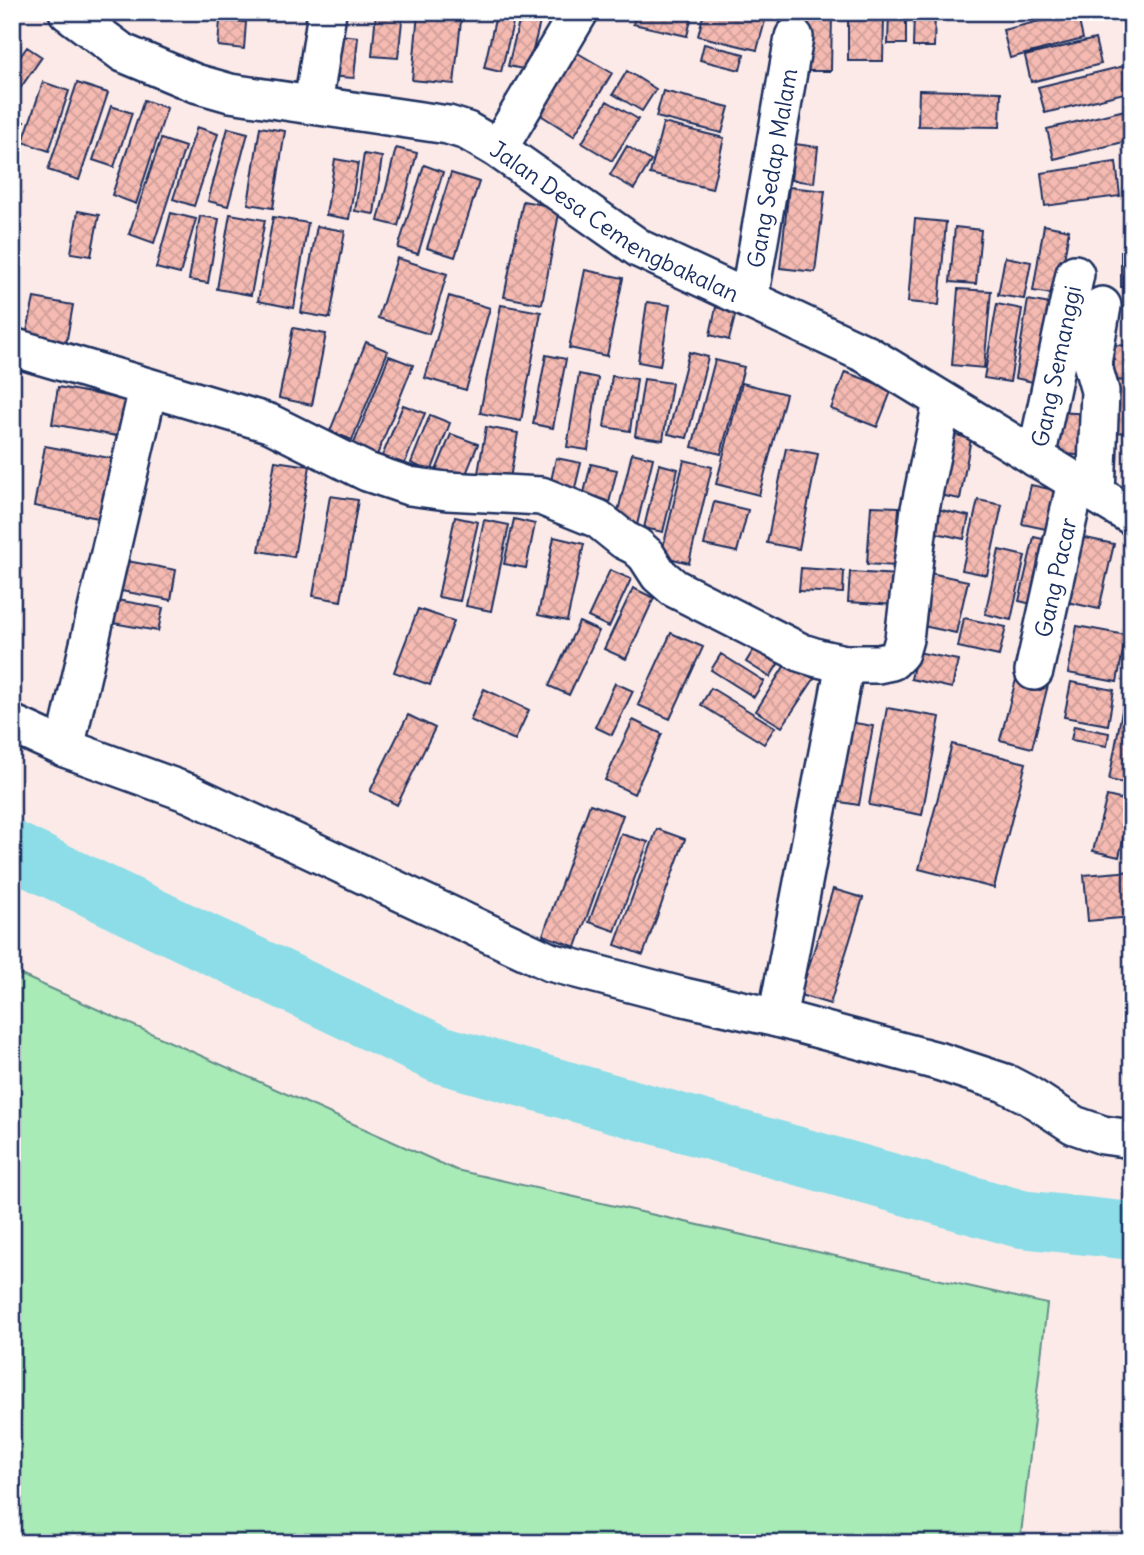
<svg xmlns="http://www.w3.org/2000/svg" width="1144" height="1555" font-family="Delius,sans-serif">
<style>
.grass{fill:#a8ebb6;stroke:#628d8a;stroke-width:2}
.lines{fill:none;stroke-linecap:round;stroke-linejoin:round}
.river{stroke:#8cdde7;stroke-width:58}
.building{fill:url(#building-cross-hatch);stroke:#1b2f5e;stroke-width:2}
.minor-casing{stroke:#1b2f5e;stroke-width:42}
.minor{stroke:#fff;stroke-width:37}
.labels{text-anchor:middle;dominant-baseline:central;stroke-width:5;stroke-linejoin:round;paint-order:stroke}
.street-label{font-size:23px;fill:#1b2f5e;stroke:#fff}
</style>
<defs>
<pattern id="building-cross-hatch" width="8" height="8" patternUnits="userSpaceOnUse" patternTransform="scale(1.75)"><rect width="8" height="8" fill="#f5bab1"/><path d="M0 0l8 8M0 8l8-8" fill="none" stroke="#d1a09b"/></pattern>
</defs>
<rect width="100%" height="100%" fill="#fceae8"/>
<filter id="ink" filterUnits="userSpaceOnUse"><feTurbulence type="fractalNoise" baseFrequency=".0143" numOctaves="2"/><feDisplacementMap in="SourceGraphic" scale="14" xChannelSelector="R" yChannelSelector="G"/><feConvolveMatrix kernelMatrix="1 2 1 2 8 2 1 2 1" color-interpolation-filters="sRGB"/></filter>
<g filter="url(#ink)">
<path class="grass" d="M12,971L456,1170L1047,1304L1020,1543H18L12,1518Z"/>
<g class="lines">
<path class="river" d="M12,850L439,1054L1021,1219L1132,1231"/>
</g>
<path class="building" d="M376,12H403L398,58L372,56Z
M418,12H462L454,84L412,80Z
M636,12H693L687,36L633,24Z
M704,12H730L765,21L757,50L698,36Z
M889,12H906V44H888Z
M914,12H935L934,47H913Z
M1077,12L1083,39L1010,58L1003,30Z
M799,13L832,14L831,71H798Z
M496,15L514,19L501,72L484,68Z
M520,18L540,22L528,70L508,66Z
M848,18H884L883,61H848Z
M220,20L246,22L244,49L218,46Z
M330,34L358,37L354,78L326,76Z
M1095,39L1101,64L1031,82L1025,56Z
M704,44L744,54L740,70L700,60Z
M27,47L42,57L12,100V68Z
M576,52L612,73L574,136L539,114Z
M1132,64V91L1045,113L1038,87Z
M627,71L656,89L642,111L613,94Z
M43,82L69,91L49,151L23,142Z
M77,83L108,93L79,180L48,170Z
M919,90L1001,92L1000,127L918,126Z
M663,91L729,107L722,133L656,117Z
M144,100L167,108L136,204L112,195Z
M607,101L638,119L612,161L582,143Z
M111,106L132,113L114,167L93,160Z
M1129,109L1132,120V140L1054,159L1047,129Z
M12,116L24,122L12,146Z
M663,123L724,138L712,189L650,174Z
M197,127L218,134L194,206L173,199Z
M260,127L285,131L273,208L248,204Z
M228,128L248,133L228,206L208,201Z
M161,139L185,147L154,243L129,234Z
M795,144L818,147L814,183L791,180Z
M627,146L651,161L634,189L610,175Z
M396,148L417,153L398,226L378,221Z
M364,154L382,157L374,214L355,211Z
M335,159L358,163L349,219L326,215Z
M1116,162L1120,196L1045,206L1041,173Z
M424,165L443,172L418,254L398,248Z
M451,173L479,182L455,257L427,248Z
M789,187L825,191L815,272L780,268Z
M523,201L560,208L542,304L504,297Z
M78,211L99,215L91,256L71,253Z
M171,213L196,219L180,274L156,268Z
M230,214L265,220L251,295L217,289Z
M200,216L219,219L208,283L189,280Z
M273,217L308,223L294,308L258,301Z
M915,219L946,222L939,305L908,302Z
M1044,225L1069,230L1058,295L1033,291Z
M317,226L345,231L330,318L301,313Z
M955,227L981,230L976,284L950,282Z
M1121,251L1132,252V287H1121Z
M1005,257L1031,262L1024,299L998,295Z
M397,258L447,274L429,334L378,318Z
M585,270L623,278L607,356L569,348Z
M958,289L991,291L984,368L952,365Z
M449,296L490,308L466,390L425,378Z
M34,298L73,305L66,344L26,336Z
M1028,300L1056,305L1042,384L1015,378Z
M647,302L670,305L660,366L638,362Z
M997,304L1022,309L1010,382L984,378Z
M501,305L541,312L521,421L480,413Z
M716,307L736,312L729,340L710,335Z
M293,328L326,334L312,405L279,398Z
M366,342L388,351L352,440L330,431Z
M1115,345L1132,346V381L1113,380Z
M689,352L708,357L687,438L668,434Z
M546,355L566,359L553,428L533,424Z
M389,356L413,365L375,460L351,451Z
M715,360L744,367L721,454L692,447Z
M845,372L892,389L877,427L831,409Z
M579,374L598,378L588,450L567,447Z
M612,376L637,379L630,431L604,427Z
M644,379L672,383L663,440L635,436Z
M1112,380L1132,381V433L1111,432Z
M742,383L786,394L759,495L716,484Z
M58,387L128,400L122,437L52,424Z
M403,405L425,413L403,468L381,459Z
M1056,412L1093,414L1090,456L1052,453Z
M430,415L450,423L431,472L411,463Z
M486,427L518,433L509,484L477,479Z
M944,433L971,438L960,499L934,494Z
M451,434L478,444L460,489L433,478Z
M45,446L115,459L104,519L34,506Z
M786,448L818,454L799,549L767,543Z
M632,453L653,458L637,525L616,520Z
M556,458L581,463L573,496L549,490Z
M684,460L712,467L689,563L661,556Z
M275,461L310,466L294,557L259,551Z
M591,464L617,470L608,507L582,501Z
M659,464L678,469L663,532L644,528Z
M1031,485L1054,490L1046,529L1022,524Z
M330,496L358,500L341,601L313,596Z
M978,500L1002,505L987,575L962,570Z
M714,502L748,510L737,552L704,545Z
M871,506L899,507L895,566L867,564Z
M932,508L969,516L964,539L927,531Z
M455,517L478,522L460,601L438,597Z
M514,519L535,524L526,568L504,564Z
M484,520L509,525L491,611L466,606Z
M554,537L584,544L567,621L538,615Z
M1034,537L1060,543L1045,607L1019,601Z
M1081,537L1114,544L1099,609L1067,602Z
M999,550L1025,556L1011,620L985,614Z
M127,561L176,570L171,600L121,591Z
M801,568L844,571L843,593L799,591Z
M610,570L631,579L609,627L588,617Z
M921,571L968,581L956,633L909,623Z
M850,572L898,575L896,605L848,602Z
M633,588L654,598L626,659L604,649Z
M111,599L163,608L158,631L107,622Z
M418,609L454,621L430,685L394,672Z
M964,618L1006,627L999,656L958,647Z
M579,622L599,631L569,695L549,686Z
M1077,626L1126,635L1117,682L1068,673Z
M671,633L703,647L670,719L638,705Z
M756,646L780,661L770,677L746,662Z
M917,652L958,660L952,688L911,679Z
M721,654L764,681L754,697L711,670Z
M1132,657V785L1109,780Z
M787,662L814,679L782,727L756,711Z
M1018,672L1049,681L1032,748L1000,740Z
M1071,682L1114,690L1108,725L1064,717Z
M615,683L633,691L612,735L595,727Z
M711,688L775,727L764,744L701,705Z
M484,689L529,710L515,740L470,720Z
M887,708L940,717L922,815L869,805Z
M408,715L435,728L397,805L370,791Z
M633,720L662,734L634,794L605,780Z
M843,721L873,726L859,805L828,800Z
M1074,726L1109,733L1107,746L1071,740Z
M952,744L1026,763L994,888L919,869Z
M1107,796L1132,802L1119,857L1093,851Z
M590,804L623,815L576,947L543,935Z
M657,829L685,839L643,955L615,945Z
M621,834L648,842L615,931L589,922Z
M1132,871V917L1088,921L1084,875Z
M833,889L863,898L830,1004L800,995Z"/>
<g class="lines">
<g class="minor-casing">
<g id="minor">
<path id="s1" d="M68,12L123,53L195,83L230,93L448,125L467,131L498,149L640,249L866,354L1132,516"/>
<path d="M313,105L327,12"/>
<path d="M498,149L579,12"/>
<path id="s2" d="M749,299L794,37"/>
<path d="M12,347L269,423L367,472L409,486L447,491L541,496L598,519L624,540L636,546L646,555L659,575L674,588L802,653L818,658L845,664H878L892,661L900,653L904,639L920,509L942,402"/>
<path id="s3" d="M1036,458L1075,274"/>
<path d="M1096,494L1100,391L1092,363L1102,306"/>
<path id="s4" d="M1034,671L1076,482"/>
<path d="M12,724L65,748L189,793L550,962L684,997L777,1018L941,1062L1005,1083L1028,1095L1074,1125L1103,1135L1132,1139"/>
<path d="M65,748L148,389"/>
<path d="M777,1018L845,664"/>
</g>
</g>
<use href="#minor" class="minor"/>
</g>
</g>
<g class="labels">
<g class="street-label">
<text stroke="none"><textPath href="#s2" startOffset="133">Gang Sedap Malam</textPath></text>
<text stroke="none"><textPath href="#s1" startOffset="597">Jalan Desa Cemengbakalan</textPath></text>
<text stroke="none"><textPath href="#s3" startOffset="94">Gang Semanggi</textPath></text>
<text stroke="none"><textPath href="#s4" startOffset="96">Gang Pacar</textPath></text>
</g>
</g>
<rect width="1144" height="1555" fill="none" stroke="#fff" stroke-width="42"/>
<rect x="21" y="21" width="1102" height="1513" fill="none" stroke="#1b2f5e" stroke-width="2.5" filter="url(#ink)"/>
</svg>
